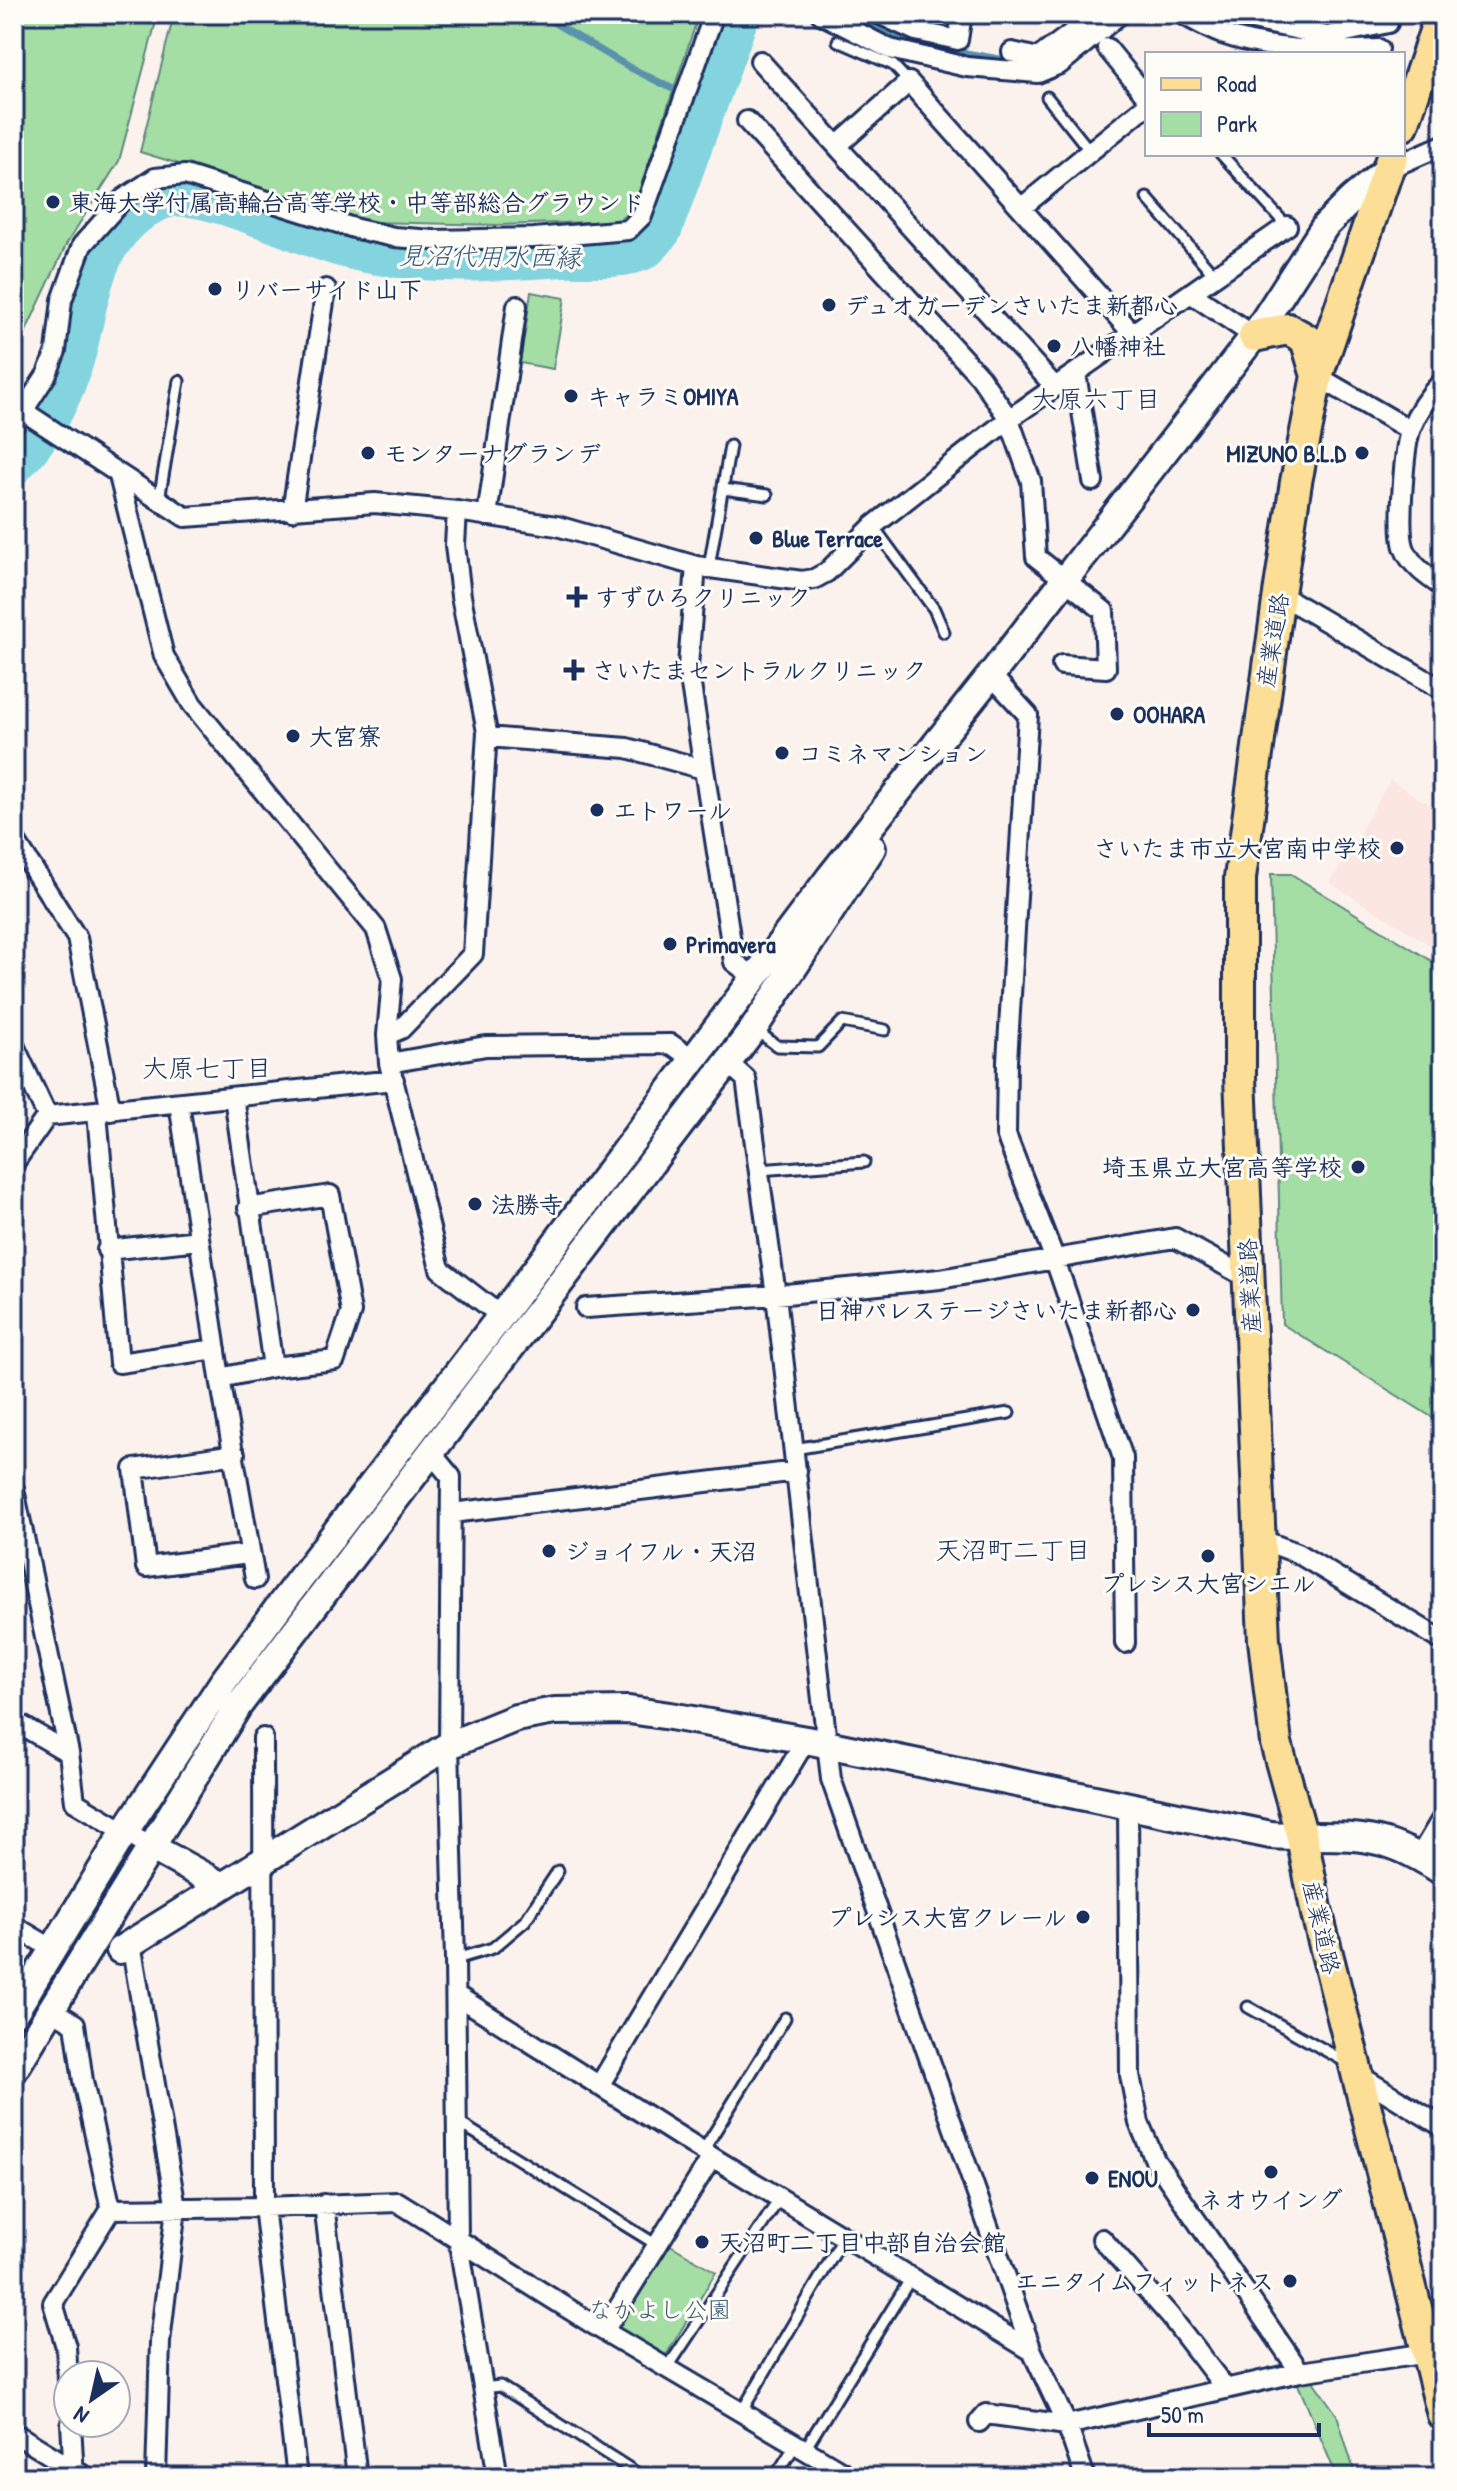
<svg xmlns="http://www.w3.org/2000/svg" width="1457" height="2491" font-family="'Patrick Hand','Klee One',sans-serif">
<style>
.built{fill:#fbe6e1}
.green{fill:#a4dea4;stroke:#608681;stroke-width:2}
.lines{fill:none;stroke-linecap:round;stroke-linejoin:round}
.stream{stroke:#5a92ab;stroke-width:7}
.river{stroke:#84d4df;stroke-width:40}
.lane-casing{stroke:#1b2f5e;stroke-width:15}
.street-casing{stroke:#1b2f5e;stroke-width:24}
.secondary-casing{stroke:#1b2f5e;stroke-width:32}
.primary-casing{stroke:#1b2f5e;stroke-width:36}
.lane{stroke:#fdfcf7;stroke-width:9}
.street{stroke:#fdfcf7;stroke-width:18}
.secondary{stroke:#fdfcf7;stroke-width:26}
.primary{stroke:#fdde96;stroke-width:30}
.poi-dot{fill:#1b2f5e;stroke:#fdfcf7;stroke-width:3}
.labels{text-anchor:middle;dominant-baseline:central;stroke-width:6;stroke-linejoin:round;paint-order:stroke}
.poi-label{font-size:24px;font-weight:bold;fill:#1b2f5e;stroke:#fdfcf7;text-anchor:start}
.street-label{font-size:24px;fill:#1b2f5e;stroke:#fdfcf7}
.park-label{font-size:24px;fill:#3d5b70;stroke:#fdfcf7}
.water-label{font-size:26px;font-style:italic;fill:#35587e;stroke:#fdfcf7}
.neighbourhood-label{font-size:26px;fill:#1b2f5e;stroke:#fdfcf7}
</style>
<rect width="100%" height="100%" fill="#fcf2ed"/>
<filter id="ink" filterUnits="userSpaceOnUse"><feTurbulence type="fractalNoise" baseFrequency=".0125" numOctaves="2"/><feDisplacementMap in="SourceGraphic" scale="16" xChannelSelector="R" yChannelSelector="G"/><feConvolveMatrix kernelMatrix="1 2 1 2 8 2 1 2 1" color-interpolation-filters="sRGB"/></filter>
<g filter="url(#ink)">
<path class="built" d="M1390,780L1443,813V953L1330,883Z"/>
<path class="green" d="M14,14H158L119,161L67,243L19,346L14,344Z
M174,14H699L633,210L617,221L498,225L369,222L140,152Z
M531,292L565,298L553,369L520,363Z
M1271,874H1291L1443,968V1424L1282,1324Z
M667,2243L716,2272L665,2357L614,2327Z
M1313,2381L1337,2415L1356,2477H1337L1297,2382Z"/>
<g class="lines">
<path class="stream" d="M539,14L629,67L675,90
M855,14L885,33L910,43L1016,62
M1209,14L1247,29L1287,36
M1359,37L1376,36"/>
<path class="river" d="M14,465C46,433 65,394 77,350C90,297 92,247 141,211C147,206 160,200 168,198C205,188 300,236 341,247C413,267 489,262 563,257C585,256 629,261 646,248C652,244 657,236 662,230L740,14"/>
<g class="lane-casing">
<path id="lane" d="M838,41L893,65L909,82
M1047,97L1090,151
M1221,154L1287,226
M1147,198L1216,277
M723,489L767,495
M159,500L179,381
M873,526L934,609L944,632
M709,567L730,446
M757,1031L777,1046L818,1047L842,1022L885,1030
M759,1170L864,1162
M794,1449L1009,1413
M456,1959L493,1948L525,1921L558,1871
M1248,2007L1346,2062
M456,2121L657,2245
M703,2151L785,2018
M668,2367L780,2198
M483,2388L500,2386L643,2477
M742,2411L844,2237
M805,2449L911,2278
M775,2477L796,2444"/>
</g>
<g class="street-casing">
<path id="street" d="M821,14L890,49L967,67L1038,73L1060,64L1120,14
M879,14L916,31L958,40L962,14
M1182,14C1195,21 1208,29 1222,34C1270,51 1329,52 1379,49
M1225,14L1327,36L1388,23
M1107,48L1147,97
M1012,52L1038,58L1097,14
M760,61L1055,387
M747,121L980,377L1009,419L1031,481L1036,557L1104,611L1106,668L1062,665
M837,146L909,82L1133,334
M1388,169L1443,145
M1021,208L1147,105
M1192,294L1254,336
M1076,373L1093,481
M1317,376L1410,430
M1443,381C1430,394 1418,410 1411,428C1404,446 1398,528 1404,547C1410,565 1428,577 1443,587
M23,411L185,517L375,503L457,511L557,526L696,566L802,581L814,579L827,572L873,526L1009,419L1287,226
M14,425L47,374L56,351L62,300L82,245L123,199L155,178L185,175L357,229L394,237L433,240L534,238L628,230L642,216L714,14
M119,476L164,656L192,704L376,929L392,979L387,1035L389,1063L440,1269L501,1316
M292,511L326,289
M487,516L517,306
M696,566L688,666L734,962L754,977
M1279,594L1443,690
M991,675L1028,715L1007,1061L1006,1135L1054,1257L1123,1458L1125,1643
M487,737L627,748L703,769
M14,839L77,938L111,1111
M387,1035L401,1029L473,954L487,732L461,596L455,545L457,511
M14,1045L47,1116
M727,1062L746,1079L776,1295L831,1779L1032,2351L1067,2425L1085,2477
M389,1063L486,1046L671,1044L692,1059
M234,1097L273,1367
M179,1103L220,1378L255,1579
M97,1113L119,1363L216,1349
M14,1163L47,1116L394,1080
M107,1250L199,1240
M586,1308L776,1295L940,1279L1175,1238L1248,1278
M220,1378L273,1367L335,1360L351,1312L330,1195L248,1208
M235,1454L134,1469L146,1567L249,1554
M432,1454L451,1477L449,1745L455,1959L458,2238L498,2477
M14,1489L69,1753L75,1802L151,1847
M452,1513L797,1471
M1262,1540L1297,1553L1443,1641
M14,1721L69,1753
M263,1738L264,2207L297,2477
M1128,1807L1130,2075L1139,2123L1155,2160L1300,2372
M1419,1857L1443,1817
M14,1926L53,1949
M131,1943L176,2208L160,2342L156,2477
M456,1995L712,2157L1032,2351
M51,2009L75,2024L83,2081L111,2209L53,2303L66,2347L68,2380
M1360,2076L1443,2127
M599,2086L806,1740
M324,2204L357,2477
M111,2209L264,2207L398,2202L604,2331L851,2477
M1102,2239L1170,2316L1226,2389
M604,2331L712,2157
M979,2422L986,2414L1067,2425L1300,2372L1428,2353L1434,2356
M71,2423L74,2477
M14,2433L86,2477"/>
</g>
<g class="secondary-casing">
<path id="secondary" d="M151,1847L222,1886
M120,1950L449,1745L516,1718L555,1711L629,1710L670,1716L806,1740L1271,1835C1309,1838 1349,1832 1386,1843C1406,1849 1425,1860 1443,1872
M14,2013L125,1831L223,1682L284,1600L501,1316L830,877L991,675L1254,336L1325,226L1352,199L1388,169
M14,2070L238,1706L754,1028L872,848"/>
</g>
<g class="primary-casing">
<path id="primary" d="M1403,125L1441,14
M1393,154L1317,376L1296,482L1279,594L1240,878V1077L1264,1640L1276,1743L1302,1837L1317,1914L1443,2415
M1254,336L1288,329L1306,339L1317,376"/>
</g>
<use href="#lane" class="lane"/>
<use href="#street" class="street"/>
<use href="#secondary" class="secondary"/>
<use href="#primary" class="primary"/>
</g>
</g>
<g class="poi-dot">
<circle cx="53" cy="202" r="8"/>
<circle cx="215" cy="289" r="8"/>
<circle cx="829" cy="305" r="8"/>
<circle cx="1054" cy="346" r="8"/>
<circle cx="571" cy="396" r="8"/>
<circle cx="368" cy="453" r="8"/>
<circle cx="1362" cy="453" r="8"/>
<circle cx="756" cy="538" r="8"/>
<path d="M573 585h8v8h8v8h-8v8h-8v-8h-8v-8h8z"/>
<path d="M570 658h8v8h8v8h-8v8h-8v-8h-8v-8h8z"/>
<circle cx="1117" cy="714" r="8"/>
<circle cx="293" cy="736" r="8"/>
<circle cx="782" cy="753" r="8"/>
<circle cx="597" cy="810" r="8"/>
<circle cx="1397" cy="848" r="8"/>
<circle cx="670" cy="944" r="8"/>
<circle cx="1358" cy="1167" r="8"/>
<circle cx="475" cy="1204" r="8"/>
<circle cx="1193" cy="1310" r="8"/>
<circle cx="549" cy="1551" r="8"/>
<circle cx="1208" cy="1556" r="8"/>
<circle cx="1083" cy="1917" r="8"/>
<circle cx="1271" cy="2172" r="8"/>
<circle cx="1092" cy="2178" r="8"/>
<circle cx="702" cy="2242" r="8"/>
<circle cx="1290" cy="2281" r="8"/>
</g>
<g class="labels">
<g class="poi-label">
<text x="69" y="202">東海大学付属高輪台高等学校・中等部総合グラウンド</text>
<text x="231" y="289">リバーサイド山下</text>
<text x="845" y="305">デュオガーデンさいたま新都心</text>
<text x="1070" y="346">八幡神社</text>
<text x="587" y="396">キャラミOMIYA</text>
<text x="384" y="453">モンターナグランデ</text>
<text x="1346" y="453" text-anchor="end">MIZUNO B.L.D</text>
<text x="772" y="538">Blue Terrace</text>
<text x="595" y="597">すずひろクリニック</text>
<text x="592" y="670">さいたまセントラルクリニック</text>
<text x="1133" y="714">OOHARA</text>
<text x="309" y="736">大宮寮</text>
<text x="798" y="753">コミネマンション</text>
<text x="613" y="810">エトワール</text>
<text x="1381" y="848" text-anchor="end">さいたま市立大宮南中学校</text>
<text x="686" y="944">Primavera</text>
<text x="1342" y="1167" text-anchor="end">埼玉県立大宮高等学校</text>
<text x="491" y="1204">法勝寺</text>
<text x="1177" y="1310" text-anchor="end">日神パレステージさいたま新都心</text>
<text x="565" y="1551">ジョイフル・天沼</text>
<text x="1208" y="1583" text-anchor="middle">プレシス大宮シエル</text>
<text x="1067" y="1917" text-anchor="end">プレシス大宮クレール</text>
<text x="1108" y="2178">ENOU</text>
<text x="1271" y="2199" text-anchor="middle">ネオウイング</text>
<text x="718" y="2242">天沼町二丁目中部自治会館</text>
<text x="1274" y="2281" text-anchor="end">エニタイムフィットネス</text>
</g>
<g class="street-label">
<text transform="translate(1272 640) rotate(-81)">産業道路</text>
<text transform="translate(1249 1286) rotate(-93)">産業道路</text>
<text transform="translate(1322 1927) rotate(77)">産業道路</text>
</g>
<g class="park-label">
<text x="660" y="2309">なかよし公園</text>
</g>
<g class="water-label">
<text transform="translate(490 256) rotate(1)">見沼代用水西縁</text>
</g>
<g class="neighbourhood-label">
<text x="1096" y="398">大原六丁目</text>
<text x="207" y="1067">大原七丁目</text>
<text x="1013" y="1549">天沼町二丁目</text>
</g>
</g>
<rect width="1457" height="2491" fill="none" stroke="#fdfcf7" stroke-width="48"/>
<rect x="24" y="24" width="1409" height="2443" fill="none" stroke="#1b2f5e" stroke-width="3" filter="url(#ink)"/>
<rect x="1145" y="52" width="260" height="104" fill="#fdfcf7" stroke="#a3aaba" stroke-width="2"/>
<rect x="1161" y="78" width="40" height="12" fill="#fdde96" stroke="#a3aaba" stroke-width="2"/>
<text x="1217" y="92" font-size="24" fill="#1b2f5e">Road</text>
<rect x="1161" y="112" width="40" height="24" fill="#a4dea4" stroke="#a3aaba" stroke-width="2"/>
<text x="1217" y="132" font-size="24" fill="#1b2f5e">Park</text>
<g transform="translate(92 2399) rotate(214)"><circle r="38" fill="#fdfcf7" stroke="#a3aaba" stroke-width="2"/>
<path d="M0-6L14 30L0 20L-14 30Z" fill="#1b2f5e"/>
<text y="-12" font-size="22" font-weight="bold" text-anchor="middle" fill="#1b2f5e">N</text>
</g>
<path d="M1149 2423v12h170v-12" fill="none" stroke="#1b2f5e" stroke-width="4"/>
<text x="1161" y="2423" font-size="24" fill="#1b2f5e" stroke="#fdfcf7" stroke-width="6" paint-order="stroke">50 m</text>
</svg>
